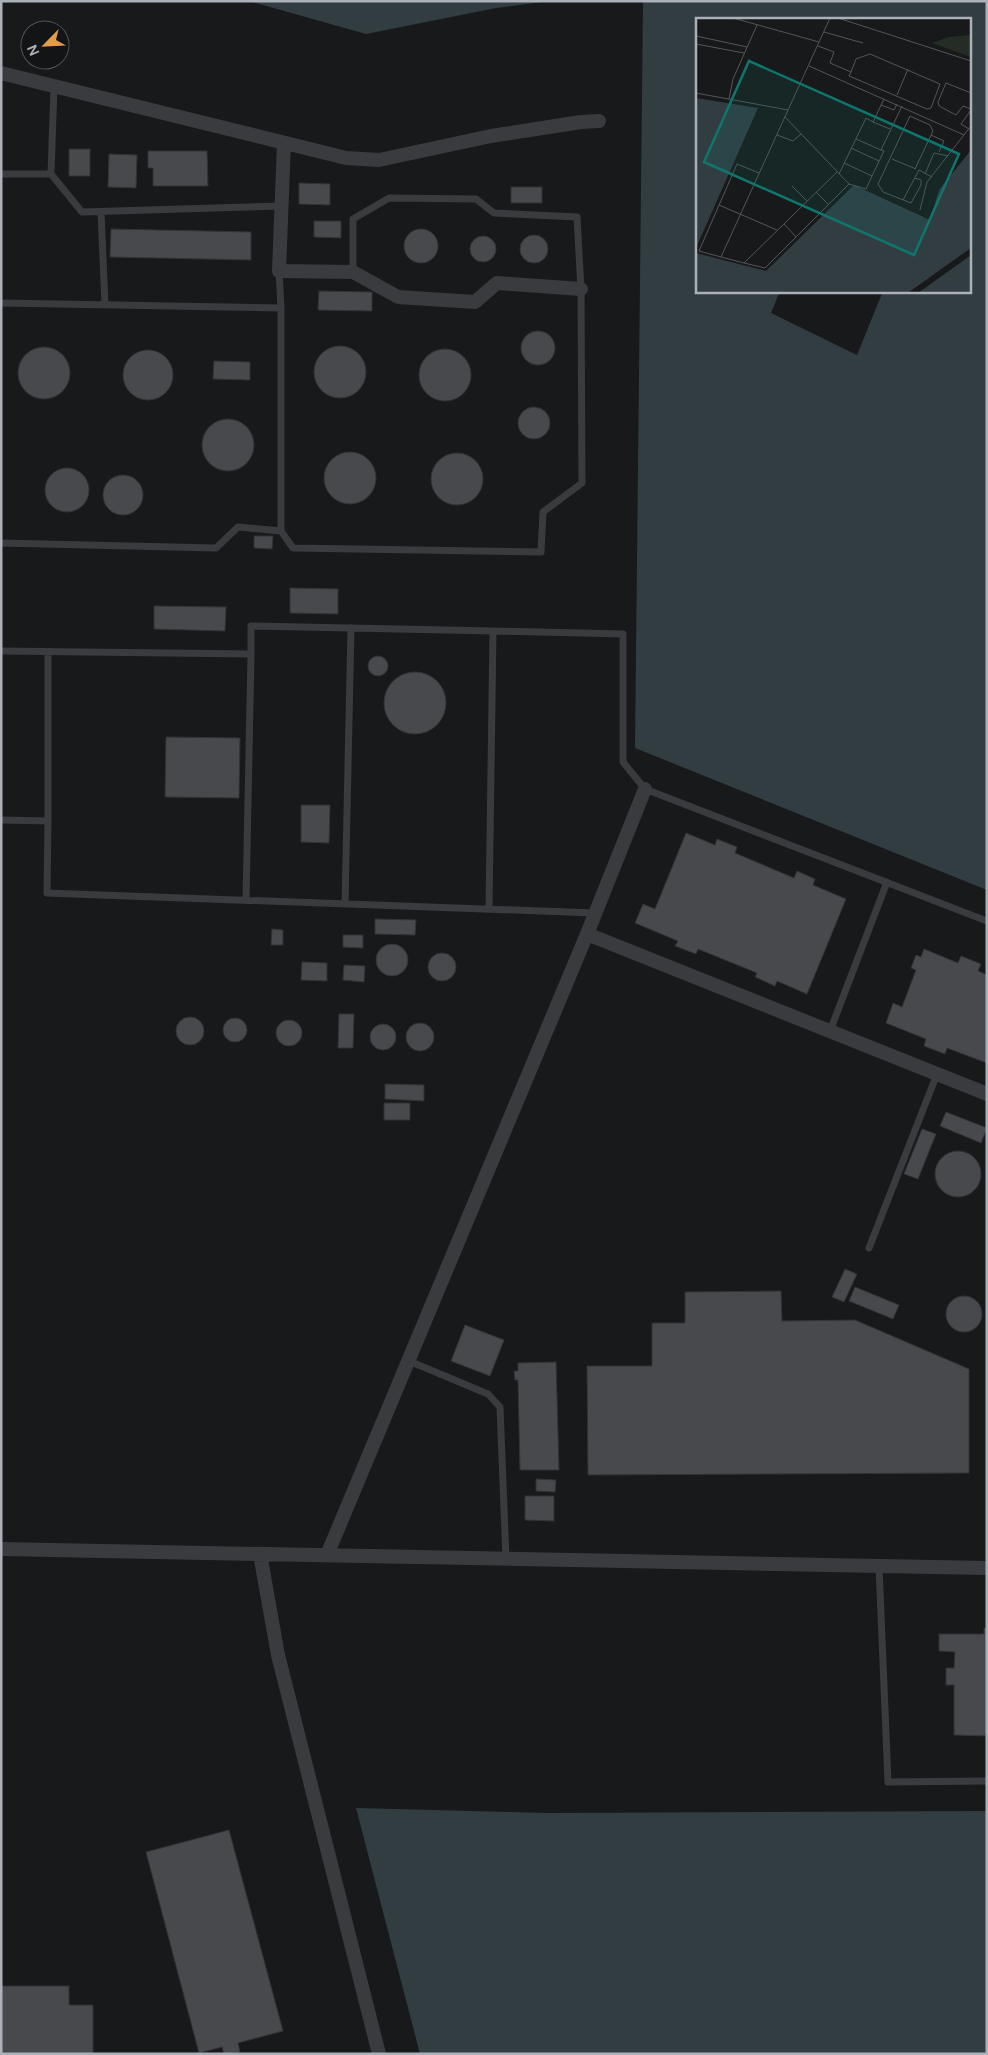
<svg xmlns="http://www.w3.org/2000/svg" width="988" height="2055" font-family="'DM Sans',sans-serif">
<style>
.water{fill:#323d42;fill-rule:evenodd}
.building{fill:#48494d;stroke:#333336}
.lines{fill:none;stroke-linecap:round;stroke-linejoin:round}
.service{stroke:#3a3b3f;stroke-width:7}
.minor{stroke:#3a3b3f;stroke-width:14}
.inset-road{fill:none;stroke:#53565a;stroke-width:1}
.view{fill:#0f766e;fill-opacity:0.15;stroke:#0f766e;stroke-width:2.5}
.inset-edge{fill:none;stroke:#acb1b9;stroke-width:2.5}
</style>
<rect width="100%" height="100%" fill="#18191a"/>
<path class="water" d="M249,1H549L496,8L366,34Z
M643,1H987V890L635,748ZM697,19H969V291H883L857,355L771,313L780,291H697Z
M356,1808L549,1813L987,1811V2054H420Z"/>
<path class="building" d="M69,149H90V176H69Z
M148,151H207L208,186H153V168H148Z
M109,154L137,155L136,188L108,187Z
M299,183L330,184V205L299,204Z
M511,187H542V203H511Z
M314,221H341V238L314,237Z
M111,229L251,232V260L110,257Z
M404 246a17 17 0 1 1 34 0a17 17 0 1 1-34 0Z
M520 249a14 14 0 1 1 28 0a14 14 0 1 1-28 0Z
M470 249a13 13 0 1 1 26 0a13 13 0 1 1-26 0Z
M319,291L372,292V311L318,310Z
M521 348a17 17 0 1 1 34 0a17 17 0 1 1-34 0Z
M314 372a26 26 0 1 1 52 0a26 26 0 1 1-52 0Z
M18 373a26 26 0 1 1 52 0a26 26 0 1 1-52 0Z
M419 375a26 26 0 1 1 52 0a26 26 0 1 1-52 0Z
M123 375a25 25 0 1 1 50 0a25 25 0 1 1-50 0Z
M214,361L250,362V380L213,379Z
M518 423a16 16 0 1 1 32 0a16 16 0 1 1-32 0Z
M202 445a26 26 0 1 1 52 0a26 26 0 1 1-52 0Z
M324 478a26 26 0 1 1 52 0a26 26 0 1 1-52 0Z
M431 479a26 26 0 1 1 52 0a26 26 0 1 1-52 0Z
M45 490a22 22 0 1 1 44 0a22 22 0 1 1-44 0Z
M103 495a20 20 0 1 1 40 0a20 20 0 1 1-40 0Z
M254,536H273L272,549L254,548Z
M290,588L338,589V614L290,613Z
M154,606L226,607L225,631L154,629Z
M368 666a10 10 0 1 1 20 0a10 10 0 1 1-20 0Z
M384 703a31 31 0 1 1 62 0a31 31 0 1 1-62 0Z
M166,737L240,738L239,798L165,797Z
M301,805H330L329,843L301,842Z
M686,833L715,845L717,839L737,847L735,853L794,878L797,871L815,879L813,885L846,899L807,994L777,981L775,986L755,977L757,973L698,949L696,954L675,946L678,941L635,923L643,904L655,909Z
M375,919L416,920L415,935L375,934Z
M272,929L283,930V945H271Z
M343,935H363V948L343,947Z
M376 960a16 16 0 1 1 32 0a16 16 0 1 1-32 0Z
M924,949L958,963L961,956L981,964L978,971L987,975V1063L947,1048L945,1054L924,1046L926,1039L886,1023L893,1003L902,1007L916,970L911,968L916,955L921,957Z
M428 967a14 14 0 1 1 28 0a14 14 0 1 1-28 0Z
M302,962L327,963V981L301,980Z
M344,965L365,966L364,982L343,980Z
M339,1014H354L353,1048H338Z
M176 1031a14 14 0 1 1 28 0a14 14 0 1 1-28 0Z
M223 1030a12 12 0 1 1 24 0a12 12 0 1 1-24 0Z
M276 1033a13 13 0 1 1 26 0a13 13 0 1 1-26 0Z
M406 1037a14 14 0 1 1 28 0a14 14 0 1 1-28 0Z
M370 1037a13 13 0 1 1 26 0a13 13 0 1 1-26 0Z
M385,1084L424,1085V1101L385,1099Z
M384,1103H410V1120H384Z
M946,1112L987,1128L981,1143L940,1126Z
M922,1129L936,1134L918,1179L904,1174Z
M935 1174a23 23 0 1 1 46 0a23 23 0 1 1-46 0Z
M845,1269L857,1274L844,1302L832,1297Z
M855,1287L899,1305L893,1319L849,1301Z
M781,1291L782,1321L855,1320L969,1369V1473L588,1475L587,1366H652V1323H685V1292Z
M946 1314a18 18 0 1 1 36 0a18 18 0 1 1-36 0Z
M465,1325L504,1340L490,1376L451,1361Z
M556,1362L559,1470H520L518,1380H515L514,1371H518V1363Z
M536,1479L556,1480L555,1492L536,1491Z
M525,1496H554V1521L525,1520Z
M984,1628H987V1740V1736L954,1735V1685H946V1668H954L955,1652L939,1651V1634H984Z
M229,1830L283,2031L238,2043L240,2052L224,2054L222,2047L199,2053L146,1852Z
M1,1986H69V2005H93V2054H1Z"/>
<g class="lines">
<path class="service" d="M54,86L51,174L82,212L282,206
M1,174H51
M101,212L105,305
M279,271L281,308V531
M1,303L281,308
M1,543L216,548L238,527L281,531L293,548L541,552L543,512L582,483L581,289L577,217L494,213L476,199L389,198L353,219V272
M493,631L623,634V762L645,789L987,921
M1,651L251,654L246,900
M251,654V626L493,631L489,909
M1,820L48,821L47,893L595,913
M48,821V652
M345,904L351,628
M830,1031L887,882
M869,1248L937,1074
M409,1361L488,1394L500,1407L506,1559
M879,1566L888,1782L987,1781"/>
<path class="minor" d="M1,73L346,158L379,160L491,136L581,122L599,121
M284,143L279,271L353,272L398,297L475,302L497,283L581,289
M587,934L987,1094
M1,1549L987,1568
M260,1554L278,1655L379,2054
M327,1555L587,934L645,789"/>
</g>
<g transform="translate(696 18)">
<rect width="275" height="275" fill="#18191a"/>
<path d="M275,17V39L236,25L253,19Z" fill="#252c25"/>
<path d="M0,80L62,90L0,230ZM275,132V230L212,275H0V235L70,253L158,167L234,202L243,172ZM275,237V275H222Z" fill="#323d42"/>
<path d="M275,230L216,275H212ZM275,235V237L220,275L221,273Z" fill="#18191a"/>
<path class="inset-road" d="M37,0L123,24M142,0L275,43M128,14L167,25M0,18L51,29M0,26L48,35M122,28L138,34L134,45L155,54L160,41L174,36L244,66L235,90L231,91L153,58L155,54M113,48L268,117M0,75L92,92M275,75L250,65L242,84L243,88L260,97L267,88L275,91M201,77L212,51M33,81L37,61L61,7M185,87L198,92L201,86M89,99L153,166L170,171L176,158M177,104L194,111M273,111L265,106L275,92M81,117L97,123L105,116M235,117L248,123L243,134M160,121L185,132L206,88M155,130L183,143M196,141L220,151M148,145L176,158L188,133L185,132M219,151L237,113L234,107L214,98L182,166L187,174L215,185L225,167V162L219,160M63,155L41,146L3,233L25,239L134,0M143,156L170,100L177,104L188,81M229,156L238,135L252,138M96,168L111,183M120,174L133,187M207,182L223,152L236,159M23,187L81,212M224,192L231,164L275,108M88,206L100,219M25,239L48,245L141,154M48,245L69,250L153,166"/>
<path class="view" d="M53,43L263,136L218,237L8,144Z"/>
<rect width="275" height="275" class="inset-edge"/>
</g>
<rect width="988" height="2055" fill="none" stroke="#acb1b9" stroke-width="5"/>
<g transform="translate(45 45) rotate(246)"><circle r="24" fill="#131415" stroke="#505357"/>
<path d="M0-4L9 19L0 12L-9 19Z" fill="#e39c48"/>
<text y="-8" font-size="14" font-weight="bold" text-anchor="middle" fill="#acb1b9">N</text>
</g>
</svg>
